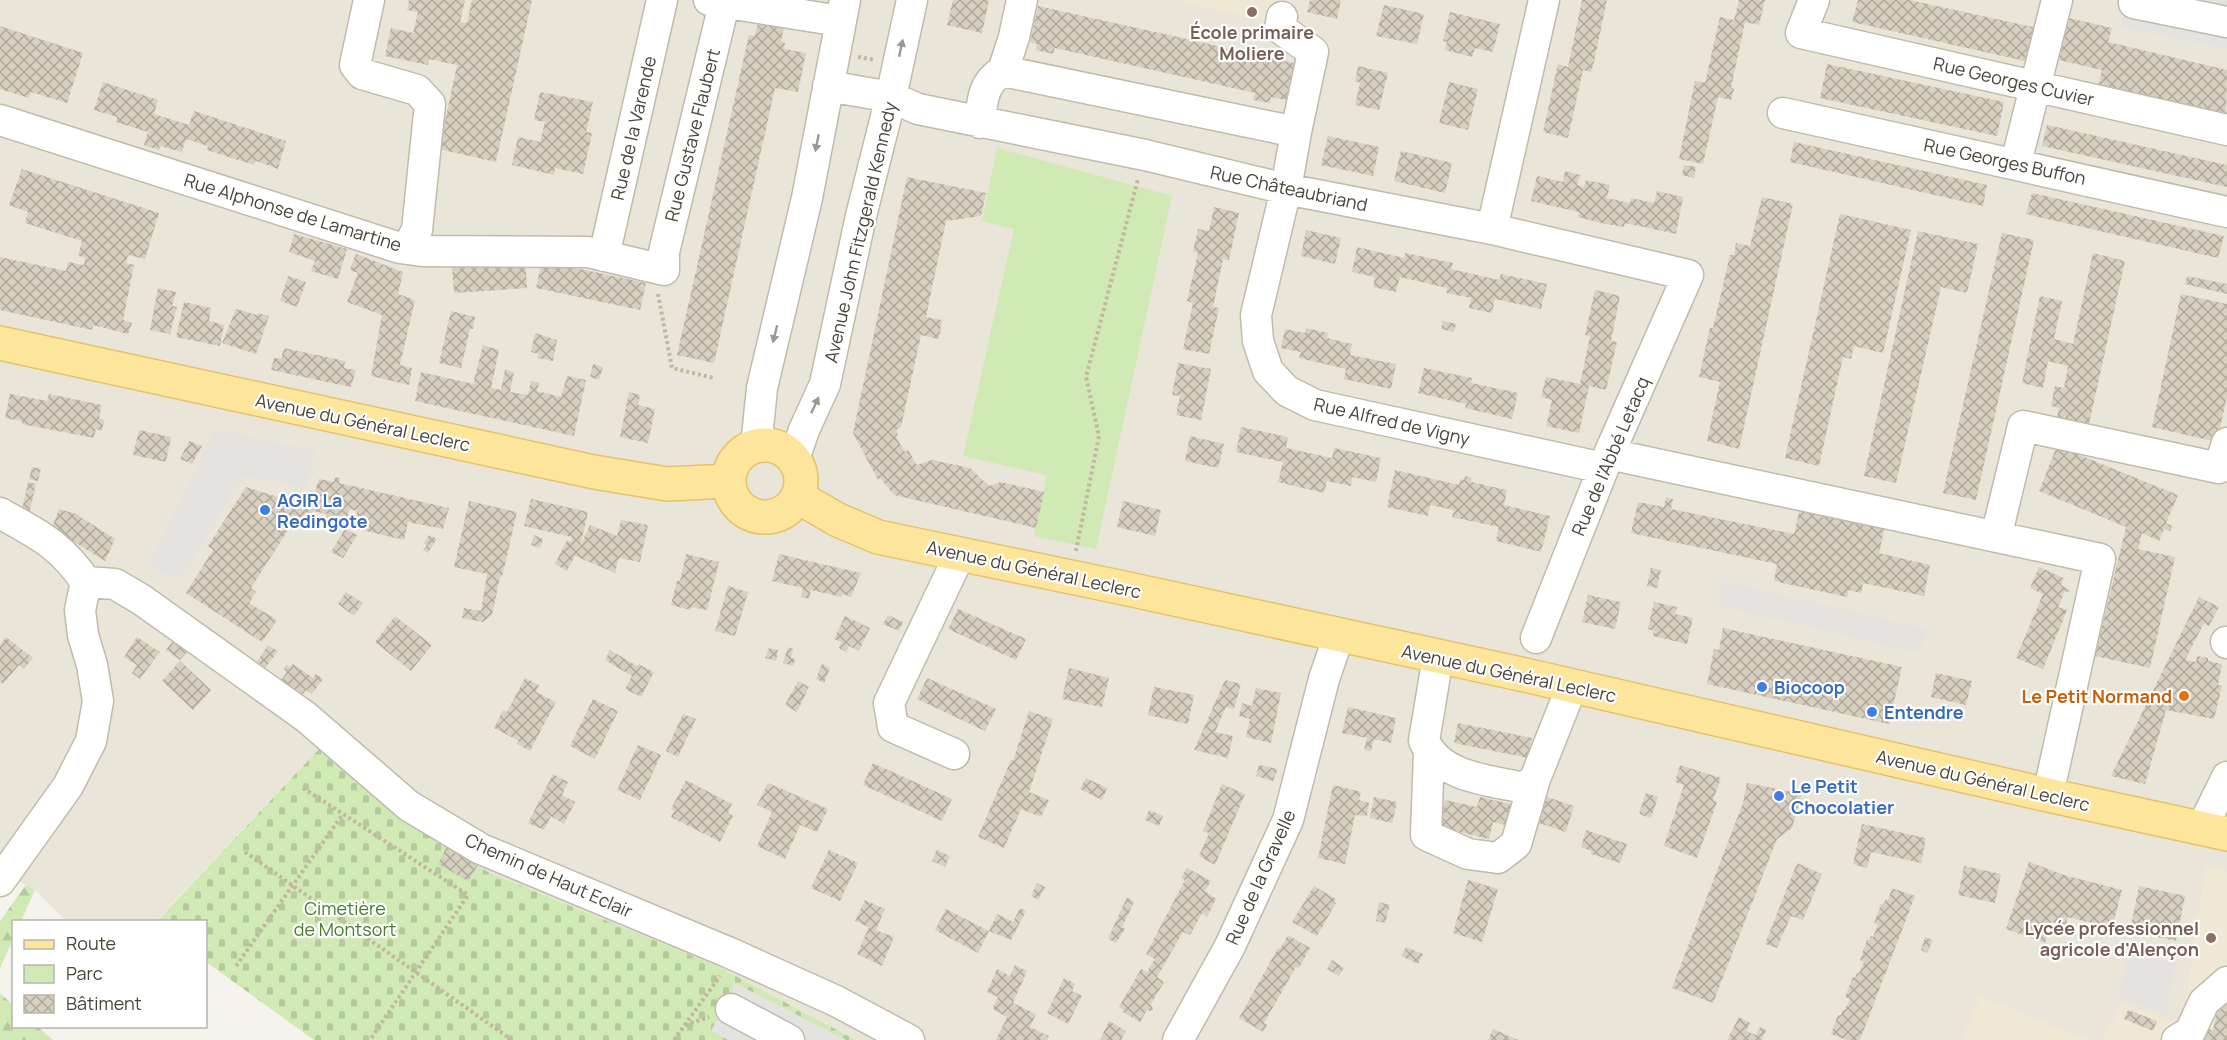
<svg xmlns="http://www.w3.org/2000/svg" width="2227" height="1040" font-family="Manrope,sans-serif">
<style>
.residential{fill:#e9e5d9}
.education{fill:#eee8d5}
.forest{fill:url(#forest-firs)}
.cemetery{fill:url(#cemetery-stones)}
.green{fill:#d0e9b5}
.parking{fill:#e4e3df}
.building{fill:url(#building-cross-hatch)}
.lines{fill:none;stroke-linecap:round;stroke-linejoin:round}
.minor-casing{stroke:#c1bbad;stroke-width:33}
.major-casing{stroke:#e4c36a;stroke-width:36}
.path{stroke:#c3b79f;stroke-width:4;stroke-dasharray:3 3;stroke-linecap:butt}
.minor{stroke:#fff;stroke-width:30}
.major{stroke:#fee59c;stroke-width:33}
.oneway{fill:#9b9892}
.education-dot{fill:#8d6e63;stroke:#fff;stroke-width:2}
.shop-dot{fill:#3f7fe0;stroke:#fff;stroke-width:2}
.food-dot{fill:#e8710a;stroke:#fff;stroke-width:2}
.labels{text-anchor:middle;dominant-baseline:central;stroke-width:4.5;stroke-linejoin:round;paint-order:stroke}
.education-label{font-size:18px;font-weight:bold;fill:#785e54;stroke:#fff}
.street-label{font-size:18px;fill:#4a4439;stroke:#fff}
.shop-label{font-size:18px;font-weight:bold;fill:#366cbe;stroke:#fff;text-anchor:start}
.food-label{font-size:18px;font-weight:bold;fill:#c56008;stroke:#fff;text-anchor:end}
.park-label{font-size:18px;fill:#487d2b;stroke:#fff}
</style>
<defs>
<pattern id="forest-firs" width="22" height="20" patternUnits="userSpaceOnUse" patternTransform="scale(1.5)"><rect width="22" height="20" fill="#d0e9b5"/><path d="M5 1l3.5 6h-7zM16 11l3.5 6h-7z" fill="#b4c99c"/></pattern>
<pattern id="cemetery-stones" width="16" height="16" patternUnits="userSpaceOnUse" patternTransform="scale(1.5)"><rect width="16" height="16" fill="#d0e9b5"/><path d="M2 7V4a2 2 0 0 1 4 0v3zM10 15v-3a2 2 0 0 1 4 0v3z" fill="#b4c99c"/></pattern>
<pattern id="building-cross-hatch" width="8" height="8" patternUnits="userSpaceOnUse" patternTransform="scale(1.5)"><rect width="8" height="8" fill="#d7cfc0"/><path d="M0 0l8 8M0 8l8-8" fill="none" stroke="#b0aa9d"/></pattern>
</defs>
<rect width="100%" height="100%" fill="#f5f3eb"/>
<path class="residential" d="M0,0H2227V1040H856L715,965L488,872L388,808L320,748L156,921H66L35,890L0,872Z"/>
<path class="education" d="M1176,0H1283L1274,24Z
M2206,867L2227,871V1040H2102L2123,1004L2182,1025Z
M1981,996L2088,1040H1961Z"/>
<path class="forest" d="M26,885L35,890L21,921L14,922L13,939L0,968V921Z
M0,993L13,1005L14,1026L38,1027L53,1040H0Z"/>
<path class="cemetery" d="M320,748L388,808L488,872L715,965L856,1040H314L206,962V922H156Z"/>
<path class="green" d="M997,148L1172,196L1096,549L1034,536L1047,475L963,456L1014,229L982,221Z"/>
<path class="parking" d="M2126,0H2227V49L2121,27Z
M215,429L316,451L306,487L243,476L179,583L150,564Z
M1723,581L1926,629L1920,653L1717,605Z
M2128,952L2175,963L2166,1015L2119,997Z
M735,983L846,1040H728L711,1031Z"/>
<path class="building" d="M409,0H465L460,22L467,23L472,0H532L496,162L439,149L457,65L429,59L428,65L385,56L391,28L413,33L418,12L407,10Z
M953,0H989L982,33L947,25Z
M1310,0H1341L1337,19L1307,12Z
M1582,0H1607L1594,62L1591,72L1583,70L1568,138L1543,132L1558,64L1568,67Z
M1739,0H1765L1759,25L1745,22L1731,88L1734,89L1731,100L1718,97L1703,164L1679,159L1695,81L1705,83L1720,17L1734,20Z
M1858,0H1909L2037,28L2029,62L1852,22Z
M1384,5L1424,14L1417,44L1376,36Z
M1038,6L1294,63L1286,100L1271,97L1270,103L1253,100L1255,93L1055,48L1053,54L1036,50L1037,44L1030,42Z
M1450,12L1500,24L1493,52L1475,48L1472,57L1445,50L1447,42L1443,41Z
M2069,18L2112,28L2108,42L2227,70L2226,115L2098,86L2102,70L2059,60Z
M758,22L784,27L781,41L785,43L784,49L806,53L798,92L775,88L714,363L677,355L749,35L755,36Z
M0,26L83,53L67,103L31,92L29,98L0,89Z
M1827,64L2004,102L1997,136L1820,98Z
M1358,66L1388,73L1379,110L1355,105L1360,83L1355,81Z
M103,82L158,100L154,114L189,125L194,111L286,141L278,169L256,161L254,165L207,150L208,146L186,139L182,152L160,146L159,150L144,145L148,132L116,122L117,117L94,110Z
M1449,82L1478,89L1468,130L1439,123Z
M540,92L593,102L586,132L592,133L583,174L555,168L554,175L512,165L518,137L540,142L545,122L534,120Z
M2047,125L2227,165V187L2042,146Z
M1328,136L1379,147L1373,176L1321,165Z
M1794,142L1987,185L1983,206L1790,162Z
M1401,151L1452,163L1445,193L1394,181Z
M1684,165L1696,167L1694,178L1682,175Z
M22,169L159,213L145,259L128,255L126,263L134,265L123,320L132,323L128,334L93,325L92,330L0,310V257L66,271L68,262L84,265L85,257L78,256L82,241L25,223L28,212L9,205Z
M1565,171L1580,175L1577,185L1584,187L1586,180L1610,185L1607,198L1630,203L1631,198L1654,203L1657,191L1683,197L1676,234L1625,223L1624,227L1601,223L1578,217L1579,212L1531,201L1537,176L1563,182Z
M907,177L986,193L981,216L946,221L926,317L942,320L940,333L938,339L921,335L901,427L896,430L898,434L896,437L905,452L908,450L917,465L932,460L970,468L989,486L1001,482L1044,492L1036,528L894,495L880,478L878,480L853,433Z
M2032,193L2224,236L2218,258L2026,214Z
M1762,197L1793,204L1739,449L1707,441L1720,382L1699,377L1710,328H1713L1730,255H1734L1736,243L1750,246Z
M1214,207L1239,213L1229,260L1223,259L1213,307L1219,308L1209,354L1183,349L1193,303L1187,301L1198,253L1193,252L1198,229L1209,231Z
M1840,214L1911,230L1883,353L1854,346L1851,359L1843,357L1819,466L1785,458Z
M1306,230L1341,238L1335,264L1301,256Z
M1918,231L1978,244L1967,293L1941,287L1896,483L1864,476Z
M2002,233L2034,240L1976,500L1943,493Z
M294,234L347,249L338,279L311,271L315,261L289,252Z
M1357,247L1404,258L1405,253L1453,263L1451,269L1499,280L1501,274L1547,284L1541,309L1495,299L1492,313L1469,308L1471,298L1446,293L1447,288L1400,277L1396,292L1373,287L1375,277L1352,272Z
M2093,253L2125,261L2089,424L2057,417L2059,408L2051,406L2055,386L2064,388L2068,366L2048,361L2043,388L2022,383L2040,296L2062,301L2054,339L2073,344Z
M356,254L403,272L398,294L415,300L400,365L412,368L409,385L371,376L382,315L347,302L358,273L350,270Z
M525,260L527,288L454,293L452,265Z
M542,261L646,283L640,310L536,288Z
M288,276L306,282L297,307L280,301Z
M2187,276L2227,284V294L2185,284Z
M158,288L176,292L172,306L177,307L170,334L150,330Z
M1595,290L1620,296L1611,341L1617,342L1606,390L1589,386L1579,433L1546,426L1552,400L1541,397L1546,377L1580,384L1590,336L1585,335Z
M2181,294L2227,304V396L2217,442L2152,427Z
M184,302L211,308L209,321L224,325L220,346L176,337Z
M236,309L257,315L258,313L269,316L256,354L222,343Z
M451,311L475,317L473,329H470L461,368L439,363Z
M1443,321L1456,324L1454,332L1441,329Z
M1306,328L1328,333L1327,338L1352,344L1350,355L1396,364L1391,389L1344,379L1346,369L1299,358L1301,352L1281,348L1285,329L1305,333Z
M535,333L557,340L553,361L538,358L539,354L531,352Z
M483,345L499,350L491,388L501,390L505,370L514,372L510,392L528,395L531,381L539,383L537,391L561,397L567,376L586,380L574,436L415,401L421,372L473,384Z
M284,348L345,361L344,368L356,370L351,387L271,370L274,358L281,359Z
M1178,363L1211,369L1201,420L1176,415L1180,396L1172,395Z
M593,364L603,367L599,380L590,377Z
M1424,368L1472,378L1471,383L1518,393L1512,419L1465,408L1466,404L1418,393Z
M629,392L640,395L638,405L655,409L648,443L620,437Z
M10,394L47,401L49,394L102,405L99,418L104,420L102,431L96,429L94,438L22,424V421L5,418Z
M1241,427L1288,437L1286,448L1332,458L1334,448L1381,458L1376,482L1352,477L1351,486L1327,481L1324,493L1278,482L1283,462L1236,452Z
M139,430L171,437L166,462L133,455Z
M1190,436L1224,444L1218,468L1185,461Z
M189,441L202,446L192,464L180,459Z
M2057,446L2178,495L2166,523L2172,526L2170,531L2164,529L2159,541L2142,533L2138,549L2175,557L2150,668L2095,656L2126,527L2039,491Z
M32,467L41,469L38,481L29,479Z
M1395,470L1459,485L1460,479L1464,480L1465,476L1472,478L1471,482L1507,490L1504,505L1550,516L1541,552L1496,541L1499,527L1452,517L1454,510L1430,505L1428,516L1387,507Z
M335,477L340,478L339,483L449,508L443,529L408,522L404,540L353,528L357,511L350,509L347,519L333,515L331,525L324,523L327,514L313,511L306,530L292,524L251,588L256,592L249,603L277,620L262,642L186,593L213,550L208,546L246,487L303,505L309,491L315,492L319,479L334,482Z
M28,482L36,484L29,514L22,510Z
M1666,497L1673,499L1671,509L1794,534L1801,504L1886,523L1879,553L1930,565L1924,596L1863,583L1861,593L1849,590L1847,597L1774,581L1777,564L1631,533L1638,502L1664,507Z
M531,499L588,512L580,547L590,525L617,536L621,520L648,525L640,562L619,558L615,573L575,556L567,571L555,564L567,540L571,542L572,537L524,526Z
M469,501L517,512L502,577H500L492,615L483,622L462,618L464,608L481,611L487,574L454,567Z
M1123,501L1161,510L1155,536L1117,527Z
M59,509L76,514L115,539L105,561L52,528Z
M345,529L357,535L343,558L331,552Z
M429,535L437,539L428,553L423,550L427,545L424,543Z
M534,535L543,539L540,548L531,545Z
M686,554L719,562L707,610L691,607L690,610L671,605L677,581H680Z
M779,554L817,563L861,573L851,597L843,594L842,597L811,590L809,599L801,597L803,588L772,581Z
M2039,567L2064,578L2061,585L2070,590L2068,592L2065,591L2058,607L2067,610L2043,669L2016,658L2043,594L2030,588Z
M1651,568L1661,570L1657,588L1647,586Z
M728,586L748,592L735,636L715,631Z
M346,592L363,603L354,616L338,604Z
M1588,595L1621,602L1615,629L1582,622Z
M2199,597L2219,607L2209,626L2204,623L2185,660L2196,662L2197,656L2208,658V661L2222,664L2218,685L2222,686L2214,719L2166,710L2145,784L2111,776Z
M1654,602L1677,607L1675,614L1693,618L1687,644L1653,636L1654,631L1648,629Z
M958,609L1026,639L1016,660L948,629Z
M888,615L903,622L899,631L883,624Z
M395,616L432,645L411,671L375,642Z
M845,616L870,628L859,651L849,646L846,652L839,648L841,642L834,639Z
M1723,628L1902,667L1889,724L1707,684L1714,649L1719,650Z
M6,637L33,658L24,669L19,665L3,684L0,681V645Z
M137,637L160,652L140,679L132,673L137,665L124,657Z
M172,642L187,652L180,660L166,650Z
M268,645L278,651L265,668L257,662Z
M788,647L793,649L791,658L795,659L793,666L783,663Z
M769,648L778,650L776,661L765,658Z
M610,650L637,666L638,664L654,672L641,697L625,689L632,676L605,660Z
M180,661L211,690L193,710L162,681Z
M293,664L313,678L316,674L323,679L312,694L306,690L301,696L281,680L287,672L284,669L287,665L290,667Z
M822,664L830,668L824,683L816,679Z
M1069,668L1109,678L1102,707L1062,699Z
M1936,673L1972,681L1966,705L1931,697Z
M525,678L539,685L536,692L556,702L530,751L517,744L519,741L494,728L503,710L507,712Z
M927,678L996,709L985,731L917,699Z
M1225,680L1241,684L1234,709L1226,707L1215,732L1233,736L1228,758L1194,750Z
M798,681L809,687L797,712L785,705Z
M1154,687L1194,695L1188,724L1148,715Z
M1256,688L1281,693L1271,743L1246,737L1250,719L1239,716L1242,703L1252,706Z
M593,699L618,711L595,759L570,746Z
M1348,707L1396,718L1391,743L1374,739L1371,751L1364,750L1367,738L1342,733Z
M1029,711L1053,719L1029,792L1049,800L1041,817L1021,809L1004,848L978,837L1011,760L1013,761Z
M683,714L696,719L678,757L666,751Z
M1458,723L1532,738L1528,758L1454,743Z
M638,745L661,755L640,800L617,790Z
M873,763L952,799L942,821L863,785Z
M1259,765L1278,769L1273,781L1256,776Z
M1680,765L1721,778L1713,800L1717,802L1697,858L1664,846L1684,785L1675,782Z
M553,774L568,782L562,795L575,802L564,824L551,816L544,830L528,823Z
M1086,778L1107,788L1102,800L1080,789Z
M686,780L732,804L728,813L733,816L720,842L671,817L674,811L671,809Z
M768,783L828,809L817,832L800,825L785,859L757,846L772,812L757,805Z
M1747,783L1802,794L1792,828L1777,839L1713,1003L1672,988L1743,803Z
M1222,784L1245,794L1215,865L1199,856L1209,833L1203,831Z
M1333,785L1361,792L1359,800L1369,803L1367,816L1355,815L1345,864L1318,858Z
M1646,793L1658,797L1651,818L1639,814Z
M1544,796L1574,806L1566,832L1536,822Z
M1374,797L1397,802L1392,823L1370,818Z
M1480,797L1519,806L1514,827L1493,822L1489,839L1439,827L1445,800L1477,807Z
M1149,810L1163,816L1159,826L1145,820Z
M1862,824L1926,838L1921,863L1871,852L1867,868L1853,864Z
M1586,830L1627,844L1620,863L1591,854L1592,851L1581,847Z
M447,846L478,865L468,881L438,864Z
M829,850L858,863L840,901L811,888Z
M937,850L950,856L945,867L932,861Z
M2029,862L2064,875L2122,890L2112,928L2068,917L2066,925L2051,922L2045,943L2006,929Z
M1797,863L1822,874L1803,920L1791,916L1777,948L1765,944Z
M1964,866L2001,874L1995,903L1958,895Z
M1187,868L1211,881L1205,891L1216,899L1207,917L1202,913L1190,935L1183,932L1157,977L1164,982L1151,1004L1153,1010L1151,1011L1147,1010L1140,1022L1123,1012L1124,1010L1119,1007L1141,969L1147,972L1155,959L1146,954L1185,880L1181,878Z
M1468,880L1498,889L1482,942L1453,933Z
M1037,883L1045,887L1038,900L1031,896Z
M1314,886L1336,899L1334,903H1336L1317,936L1292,922Z
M2139,886L2185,896L2176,941L2130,931Z
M1892,888L1915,896L1860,1040H1847L1831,1034L1838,1015H1841L1843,1010H1845L1850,999L1845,997L1853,977L1855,978L1857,973H1859L1864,962L1860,960L1867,940L1869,941L1871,936L1873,937L1878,925L1874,923L1881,904H1883L1886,899L1888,900Z
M1127,897L1134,902L1122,927L1125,929L1116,943L1108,939Z
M865,900L885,909L876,930L894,937L882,966L857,954L869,927L855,921Z
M1379,902L1390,905L1385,923L1376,921Z
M1020,908L1026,911L1011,940L989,931L997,914L1013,922Z
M946,909L989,931L978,953L935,930Z
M1288,935L1310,948L1299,968L1296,967L1264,1023L1267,1025L1263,1032L1239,1018L1278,948L1280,949Z
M1925,937L1933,940L1927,953L1921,950Z
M1406,947L1423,954L1418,964L1401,956Z
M1332,960L1344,968L1339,976L1327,969Z
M1015,965L1027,971L1013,1003L1036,1014L1030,1027L1049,1036L1047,1040H996L1007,1017L994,1010L993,1007L998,997L987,992L997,969L1010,976Z
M1064,978L1075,984L1072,991L1082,996L1068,1024L1047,1013Z
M2219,1001L2227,1002V1040H2202L2205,1029L2213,1030Z
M2128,1010L2157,1021L2153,1031L2124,1019Z
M1739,1017L1750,1023L1746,1031L1756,1035L1760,1027L1766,1030L1762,1040H1727Z
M1109,1021L1126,1031L1121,1040H1100Z
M1493,1029L1518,1040H1488Z"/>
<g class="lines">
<g class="minor-casing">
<path id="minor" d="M369,0L355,65L362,74L417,90L430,104L417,230L407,248
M709,0L840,21
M1814,0L1801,33L2227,130
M2134,0V3L2227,22
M1282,17L1280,28L1313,52L1296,132
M1003,71L1014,37L1022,0
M828,86L891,97L918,109L1145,155L1286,189L1492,229L1688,275L1609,454L1536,638
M1783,113L2227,212
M0,120L400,248L422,251L588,252L664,270V252L725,0
M980,123C982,101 983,82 1003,71L1296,132L1286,189L1256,315L1258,341L1268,371L1287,391L1315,405L1603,468
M2016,163L2057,0
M1492,229L1544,0
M604,256L662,0
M756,447L762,388L807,198L845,0
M1609,454L2100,559L2048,795
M794,459L804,430L825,384L861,216L891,97L912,0
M0,513C39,535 60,544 86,582L115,584L142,600L306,717L409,806L481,849L730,953L836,1001L909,1040
M1996,537L2023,426L2219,468L2227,443
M2226,642L2227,643
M1438,657L1424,741C1441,778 1489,780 1524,788L1535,779L1572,686
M1429,752L1426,835L1468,854L1498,858L1516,844L1535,779
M954,754L893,727L889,703L960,554
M2202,828L2227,777
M0,881L68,786L91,741L98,701L92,665L83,635L80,610L86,582
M731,1009L789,1040
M1178,1040L1230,946L1288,820L1324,679L1339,635
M2177,1040L2190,1032L2204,1002L2227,982"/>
</g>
<g class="major-casing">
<path id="major" d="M0,343L594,472L667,484L729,481
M729 481a36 36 0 1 1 72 0a36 36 0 1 1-72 0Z
M798,497L838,520L878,537L1119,587L1525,675L2048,795L2227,834"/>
</g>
<path class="path" d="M858,57L875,60
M658,294L672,368L714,378
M1076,551L1099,436L1086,377L1138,179
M303,788L468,895L370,1040
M245,852L512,1040
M236,966L343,814
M685,1025L709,1017
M674,1040L720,976"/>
<use href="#minor" class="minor"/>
<use href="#major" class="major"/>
</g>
<defs><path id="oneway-solid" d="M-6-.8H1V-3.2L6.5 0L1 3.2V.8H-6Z" transform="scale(1.5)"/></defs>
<g class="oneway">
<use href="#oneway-solid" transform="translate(901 48) rotate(-78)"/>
<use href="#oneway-solid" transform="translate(817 143) rotate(101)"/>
<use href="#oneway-solid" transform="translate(775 334) rotate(104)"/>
<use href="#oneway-solid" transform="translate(815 405) rotate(-65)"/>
</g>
<g class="education-dot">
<circle cx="1252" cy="12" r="6"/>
<circle cx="2211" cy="938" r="6"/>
</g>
<g class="shop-dot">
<circle cx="265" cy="510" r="6"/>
<circle cx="1762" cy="687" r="6"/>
<circle cx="1872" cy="712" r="6"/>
<circle cx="1779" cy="796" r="6"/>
</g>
<circle class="food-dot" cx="2184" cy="696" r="6"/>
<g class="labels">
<g class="education-label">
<text x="1252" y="32">École primaire<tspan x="1252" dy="21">Moliere</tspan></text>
<text x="2199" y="928" text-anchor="end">Lycée professionnel<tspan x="2199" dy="21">agricole d'Alençon</tspan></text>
</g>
<g class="street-label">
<text transform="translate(2014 81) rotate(13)">Rue Georges Cuvier</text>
<text transform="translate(633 128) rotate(-77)">Rue de la Varende</text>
<text transform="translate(692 135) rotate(-76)">Rue Gustave Flaubert</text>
<text transform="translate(2005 161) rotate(12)">Rue Georges Buffon</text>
<text transform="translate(1289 188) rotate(12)">Rue Châteaubriand</text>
<text transform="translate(293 212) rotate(17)">Rue Alphonse de Lamartine</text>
<text transform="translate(860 232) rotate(-77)">Avenue John Fitzgerald Kennedy</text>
<text transform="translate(1392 421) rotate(13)">Rue Alfred de Vigny</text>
<text transform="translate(363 422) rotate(12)">Avenue du Général Leclerc</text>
<text transform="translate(1610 456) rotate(-67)">Rue de l'Abbé Letacq</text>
<text transform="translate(1034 569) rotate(12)">Avenue du Général Leclerc</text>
<text transform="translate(1509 673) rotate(12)">Avenue du Général Leclerc</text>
<text transform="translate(1983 780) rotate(13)">Avenue du Général Leclerc</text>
<text transform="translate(549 875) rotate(24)">Chemin de Haut Eclair</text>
<text transform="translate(1260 877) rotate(-66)">Rue de la Gravelle</text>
</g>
<g class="shop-label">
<text x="277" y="500">AGIR La<tspan x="277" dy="21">Redingote</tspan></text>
<text x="1774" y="687">Biocoop</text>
<text x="1884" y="712">Entendre</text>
<text x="1791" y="786">Le Petit<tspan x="1791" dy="21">Chocolatier</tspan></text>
</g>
<g class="food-label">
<text x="2172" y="696">Le Petit Normand</text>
</g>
<g class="park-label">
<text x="345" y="908">Cimetière<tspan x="345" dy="21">de Montsort</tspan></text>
</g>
</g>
<rect x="12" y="920" width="195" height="108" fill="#ffffff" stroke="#b7b4b0" stroke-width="1.5"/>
<rect x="24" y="940" width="30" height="9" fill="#fee59c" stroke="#b7b4b0" stroke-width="1.5"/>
<text x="66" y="950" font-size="18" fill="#4a4439">Route</text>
<rect x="24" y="965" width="30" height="18" fill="#d0e9b5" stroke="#b7b4b0" stroke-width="1.5"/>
<text x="66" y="980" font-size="18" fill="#4a4439">Parc</text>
<rect x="24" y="995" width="30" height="18" fill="url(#building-cross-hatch)" stroke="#b7b4b0" stroke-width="1.5"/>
<text x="66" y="1010" font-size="18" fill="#4a4439">Bâtiment</text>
</svg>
